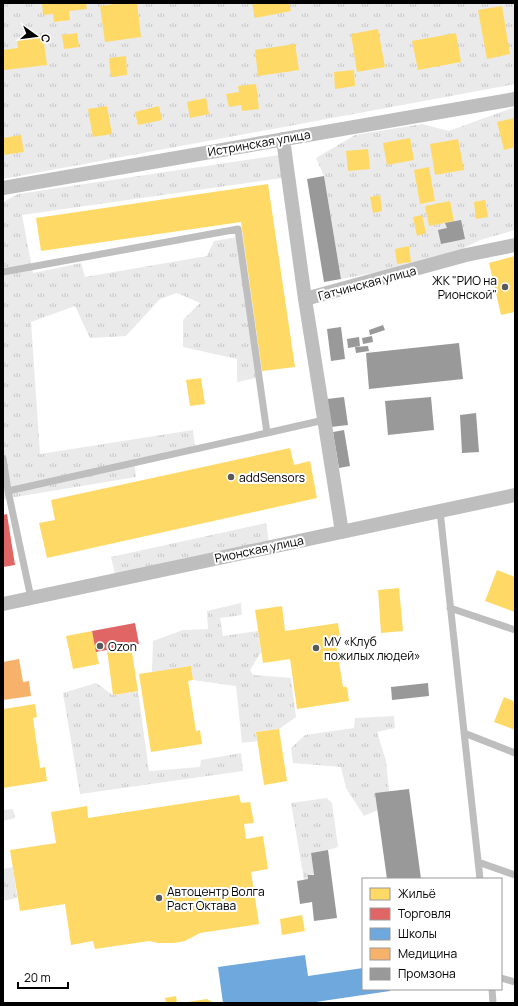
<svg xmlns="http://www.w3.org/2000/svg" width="518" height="1006" font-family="Manrope,sans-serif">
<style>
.grass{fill:url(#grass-tufts)}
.homes{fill:#ffd966}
.shops{fill:#e06666}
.schools{fill:#6fa8dc}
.health{fill:#f6b26b}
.industry{fill:#999}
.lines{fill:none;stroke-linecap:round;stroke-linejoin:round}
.lane{stroke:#bebebe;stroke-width:7}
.street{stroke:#bebebe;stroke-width:14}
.poi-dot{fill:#595959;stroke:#fff;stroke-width:1.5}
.labels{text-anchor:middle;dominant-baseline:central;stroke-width:4;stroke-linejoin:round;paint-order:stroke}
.street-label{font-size:12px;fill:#000;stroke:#fff}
.poi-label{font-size:12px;fill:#000;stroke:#fff;text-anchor:start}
</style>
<defs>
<pattern id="grass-tufts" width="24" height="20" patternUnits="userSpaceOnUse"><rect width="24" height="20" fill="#eaeaea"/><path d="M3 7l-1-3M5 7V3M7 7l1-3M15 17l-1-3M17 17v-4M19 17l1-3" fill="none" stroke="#c7c7c7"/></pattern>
</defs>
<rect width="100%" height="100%" fill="#fff"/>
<path class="grass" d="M3,3H515V84L3,179Z
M515,107V230L480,240L438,261L341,279L324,176L316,158L355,135L422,124L449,131Z
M279,155L282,178L22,215L33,273L81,263L85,277L207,256L214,241L237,237L256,378L237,382V359L183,347V320L200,303L177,293L160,299L126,336L90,338L75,306L31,322L40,454L193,430L195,448L134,459L136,477L3,499V202L18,194Z
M266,523L269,543L116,578L111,557Z
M241,603L242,615L220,618L223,636L258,631L261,652L250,670L253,675L291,678L296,717L279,729L256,732L257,741L242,743L236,686L193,680L191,667L152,672L153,641L183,630L208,629L207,611Z
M96,683L113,695L138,691L149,771L200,767L201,760L241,753L243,771L80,794L63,693Z
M394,716L395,728L377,732L386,761L389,792L385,807L364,816L346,788L341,767L293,763L291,748L305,735L354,728L355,718Z
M327,798L332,803L338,847L328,850L311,853L314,874L308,876V879L304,880L291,803Z
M13,809L15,818L3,821V810Z
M13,867L17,898L3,901V869Z"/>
<path class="homes" d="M42,3H86L87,9L69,11L70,20L54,22L53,14L43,15Z
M122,3H137L141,37L105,42L100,6Z
M252,3H289L291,11L255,18Z
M502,6L510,54L487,59L478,10Z
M378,29L385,67L357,72L351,34Z
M77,33L79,47L64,49L62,35Z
M456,33L461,62L418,70L412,41Z
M43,36L47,65L4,70L3,50L18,48L17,39Z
M295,44L299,70L258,76L255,50Z
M126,56L127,75L111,77L109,58Z
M354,70L355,86L335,89L334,72Z
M256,84L259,109L242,111L241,105L229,107L226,94L239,92L238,86Z
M206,98L209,114L190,118L187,102Z
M107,106L112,134L93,137L88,109Z
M159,106L162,120L138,125L135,112Z
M515,118V147L504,150L497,122Z
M21,135L24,152L3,155V138Z
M410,138L414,160L387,165L383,143Z
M458,139L464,170L435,175L430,144Z
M368,149L370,169L348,171L346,151Z
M429,167L435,201L420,204L414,170Z
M268,184L295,367L262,371L241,222L41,251L36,218Z
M380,195L382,211L373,213L370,197Z
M485,200L488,217L476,219L474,202Z
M450,201L454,221L429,226L425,206Z
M422,215L426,233L417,236L413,217Z
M409,246L411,262L397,264L395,249Z
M515,256V312L501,315L489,263Z
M201,378L205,404L190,406L186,380Z
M290,448L294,465L310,461L317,498L47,558L39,523L55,520L51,500Z
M497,570L515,577V612L485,601Z
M399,588L403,631L381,633L378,590Z
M282,606L285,631L338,623L340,637L335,638L343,687H347L349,701L297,709L290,659L263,663L255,610Z
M92,631L99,664L73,669L66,636Z
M131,646L138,691L113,695L107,650Z
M191,666L193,680L188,681L196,731L200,730L202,744L151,752L139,674Z
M504,697L515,702V730L494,722Z
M35,704L37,717L33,718L40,768L45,767L47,781L3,788V709Z
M279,729L287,781L264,785L256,732Z
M239,795L241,803L250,802L254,823L244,824L246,839L263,836L268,869L251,872L259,924L200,933L185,941L174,943H158L149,941L95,949L93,941L71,945L65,904L20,911L10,850L56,843L51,812L87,806L88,818Z
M302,915L305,931L282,935L280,919Z
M176,996L177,1003H166L165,998Z
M207,999L214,1003H187V1002Z"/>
<path class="shops" d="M7,514L15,565L3,567V515Z
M135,623L139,644L96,652L92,631Z"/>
<path class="schools" d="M305,955L308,976L363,968V989H390V991L309,1003H223L218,967Z"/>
<path class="health" d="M19,659L23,682L29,681L31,696L3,700V662Z"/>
<path class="industry" d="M324,176L341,279L324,282L307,179Z
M461,220L465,239L441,244L438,230L447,228L445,223Z
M383,325L385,330L370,335L369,330Z
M341,327L345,359L331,361L327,329Z
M372,336L373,342L363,344L362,338Z
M359,337L360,346L348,348L347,339Z
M459,343L463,379L369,389L366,353Z
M368,346L369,351L356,353L355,347Z
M344,397L348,425L331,427L327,399Z
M431,397L434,430L388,435L385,401Z
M476,413L479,452L462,453L460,415Z
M344,430L350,466L339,468L333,432Z
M428,683L429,696L392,700L391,687Z
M409,789L421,879H387L375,793Z
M328,850L337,918L314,921L312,902L300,904L297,881L308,879V875H314L311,853Z"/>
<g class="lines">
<path class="lane" d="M3,272L238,229L267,433L324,420
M3,458L8,491L31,598
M8,491L267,433
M440,511L480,879
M450,608L515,630
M464,733L515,753
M478,862L515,875
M501,978L515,982
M492,989L493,1003"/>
<path class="street" d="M283,139L305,299L466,255L515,245
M3,188L515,99
M305,299L342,532
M3,604L515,495"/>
</g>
<g class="poi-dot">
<circle cx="505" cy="287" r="4"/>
<circle cx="231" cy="477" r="4"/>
<circle cx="100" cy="646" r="4"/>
<circle cx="316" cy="648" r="4"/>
<circle cx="159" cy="898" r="4"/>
</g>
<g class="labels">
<g class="street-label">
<text transform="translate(259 143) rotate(-10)">Истринская улица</text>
<text transform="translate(367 283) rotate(-15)">Гатчинская улица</text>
<text transform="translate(259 549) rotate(-12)">Рионская улица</text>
</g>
<g class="poi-label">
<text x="497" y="280" text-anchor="end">ЖК "РИО на<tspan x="497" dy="14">Рионской"</tspan></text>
<text x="239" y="477">addSensors</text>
<text x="324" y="641">МУ «Клуб<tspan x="324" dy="14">пожилых людей»</tspan></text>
<text x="108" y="646">Ozon</text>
<text x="167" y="891">Автоцентр Волга<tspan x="167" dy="14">Раст Октава</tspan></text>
</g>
</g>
<rect width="518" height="1006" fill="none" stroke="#000000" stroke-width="8"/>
<rect x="362" y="878" width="140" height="112" fill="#ffffff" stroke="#999999"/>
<rect x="370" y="888" width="20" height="12" fill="#ffd966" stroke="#999999"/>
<text x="398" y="898" font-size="12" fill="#000000">Жильё</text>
<rect x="370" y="908" width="20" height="12" fill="#e06666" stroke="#999999"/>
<text x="398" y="918" font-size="12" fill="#000000">Торговля</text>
<rect x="370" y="928" width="20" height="12" fill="#6fa8dc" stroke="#999999"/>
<text x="398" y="938" font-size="12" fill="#000000">Школы</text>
<rect x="370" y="948" width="20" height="12" fill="#f6b26b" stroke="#999999"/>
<text x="398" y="958" font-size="12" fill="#000000">Медицина</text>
<rect x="370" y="968" width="20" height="12" fill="#999999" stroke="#999999"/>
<text x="398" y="978" font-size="12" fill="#000000">Промзона</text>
<g transform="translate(36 36) rotate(104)" stroke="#ffffff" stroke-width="3" paint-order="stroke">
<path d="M0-3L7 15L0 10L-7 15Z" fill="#000000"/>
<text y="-6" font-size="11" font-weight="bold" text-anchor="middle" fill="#000000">С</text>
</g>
<path d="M18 982v6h50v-6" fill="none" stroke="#000000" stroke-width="2"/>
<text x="24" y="982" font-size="12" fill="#000000" stroke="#ffffff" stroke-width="3" paint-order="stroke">20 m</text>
</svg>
